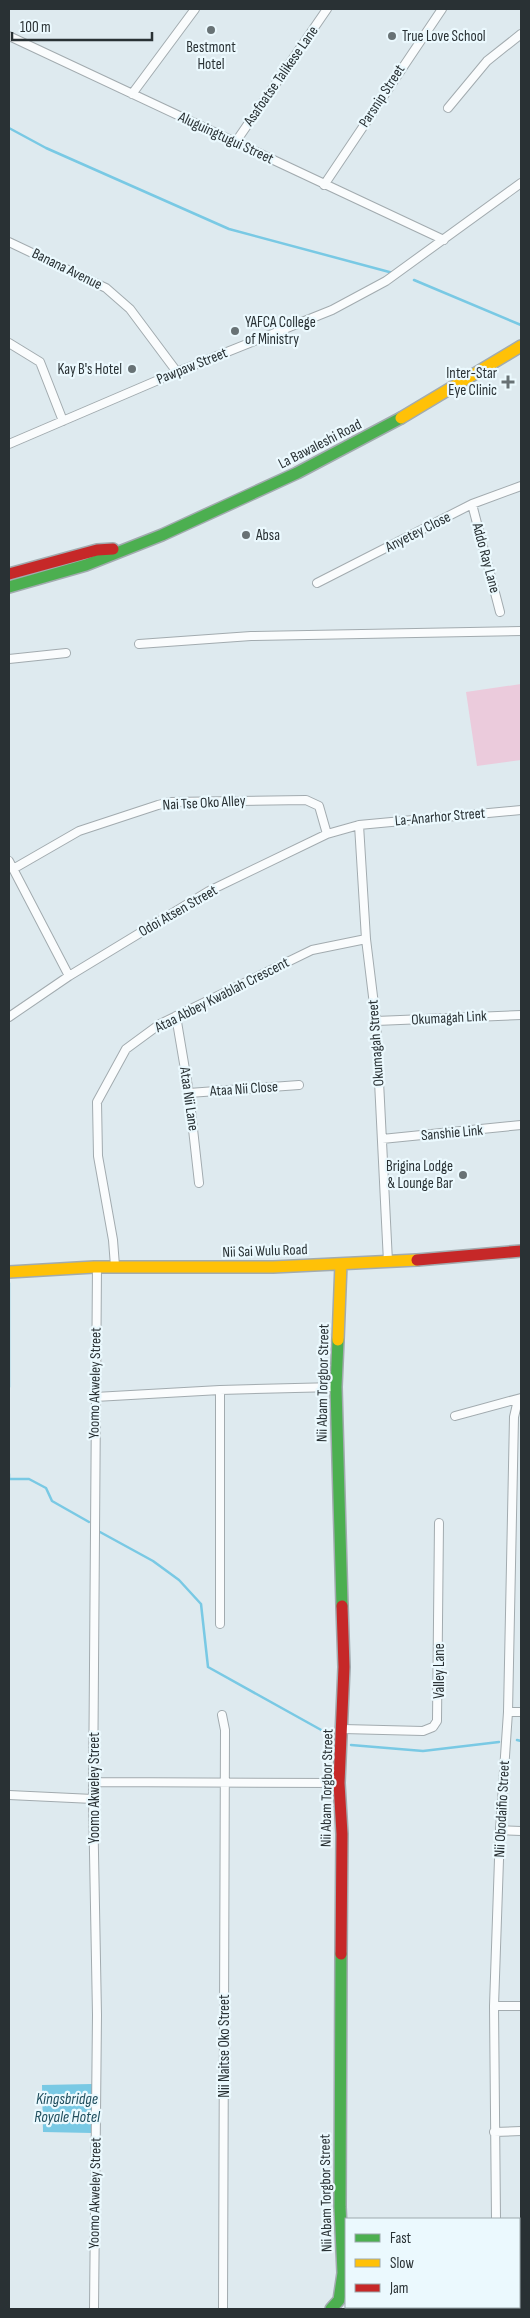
<svg xmlns="http://www.w3.org/2000/svg" width="530" height="2318" font-family="'Sofia Sans Condensed',sans-serif">
<style>
.green{fill:#ebcbdc}
.water{fill:#79c9e4}
.lines{fill:none;stroke-linecap:round;stroke-linejoin:round}
.stream{stroke:#79c9e4;stroke-width:2.5}
.street-casing{stroke:#a2abaf;stroke-width:10}
.fast-casing{stroke:#a2abaf;stroke-width:14}
.slow-casing{stroke:#a2abaf;stroke-width:14}
.jam-casing{stroke:#a2abaf;stroke-width:14}
.street{stroke:#fafcfd;stroke-width:8}
.fast{stroke:#4caf50;stroke-width:11}
.slow{stroke:#ffc107;stroke-width:11}
.jam{stroke:#c62828;stroke-width:11}
.poi-dot{fill:#687275;stroke:#ebf9fe;stroke-width:2}
.labels{text-anchor:middle;dominant-baseline:central;stroke-width:4.5;stroke-linejoin:round;paint-order:stroke}
.poi-label{font-size:15px;fill:#293134;stroke:#ebf9fe;text-anchor:start}
.street-label{font-size:15px;fill:#293134;stroke:#ebf9fe}
.water-label{font-size:16px;font-style:italic;fill:#204e5d;stroke:#ebf9fe}
</style>
<rect width="100%" height="100%" fill="#deeaef"/>
<path class="green" d="M521,684V760L477,766L466,692Z"/>
<path class="water" d="M92,2084V2133L43,2132L42,2085Z"/>
<g class="lines">
<path class="stream" d="M9,128L46,148L229,229L393,273
M414,280L521,325
M9,1387V1283
M9,1474V1479H29L46,1488L52,1501L89,1522
M100,1532L153,1561L179,1580L201,1604L208,1667L332,1736
M517,1740L521,1741
M351,1745L423,1751L499,1742"/>
<g class="street-casing">
<path id="street" d="M9,36L444,240
M132,94L195,9
M448,108L487,61L521,34
M235,143L327,9
M324,185L442,9
M9,242L106,288L130,309L177,372
M9,343L40,362L63,421
M9,444L177,372L332,310L386,281L521,183
M472,504L500,612
M317,583L472,504L521,486
M139,644L251,636L521,631
M9,659L66,653
M359,825L366,939L376,1021L388,1262
M9,861L69,976
M13,869L79,831L158,805L170,802L306,800L319,806L327,834
M176,1016L189,1093L199,1183
M9,1017L69,976L209,891L327,834L359,825L521,810
M376,1021L521,1015
M189,1093L299,1085
M382,1139L521,1125
M115,1266L113,1240L98,1156L97,1102L126,1049L160,1024L312,950L366,939
M220,1390V1624
M95,1397L220,1390L336,1387
M455,1416L521,1398
M508,1712H521
M222,1715L225,1730L223,2309
M343,1729L423,1731L433,1727L437,1721L439,1523
M95,1782L339,1783
M9,1795L93,1799
M500,1830L521,1831
M494,2006H521
M494,2132L521,2131
M496,2219L494,2006L500,1830L508,1712L514,1417L518,1400
M519,2258H521
M453,2307L454,2309
M94,2309L97,2015L93,1799L97,1266"/>
</g>
<g class="fast-casing">
<path id="fast" d="M9,587L86,565L162,535L297,473L401,418
M338,1340L336,1387L342,1606
M331,2309L339,2300L343,2273L340,2207L341,1954"/>
</g>
<g class="slow-casing">
<path id="slow" d="M401,418L521,346
M9,1272L94,1267H273L417,1260
M338,1340L341,1264"/>
</g>
<g class="jam-casing">
<path id="jam" d="M9,574L97,550L113,549
M417,1260L521,1251
M341,1954L342,1834L339,1783L344,1667L342,1606"/>
</g>
<use href="#street" class="street"/>
<use href="#fast" class="fast"/>
<use href="#slow" class="slow"/>
<use href="#jam" class="jam"/>
</g>
<g class="poi-dot">
<circle cx="211" cy="30" r="5"/>
<circle cx="392" cy="36" r="5"/>
<circle cx="235" cy="331" r="5"/>
<circle cx="132" cy="369" r="5"/>
<path d="M505.5 374.5h5v5h5v5h-5v5h-5v-5h-5v-5h5z"/>
<circle cx="246" cy="535" r="5"/>
<circle cx="463" cy="1175" r="5"/>
</g>
<g class="labels">
<g class="poi-label">
<text x="402" y="36">True Love School</text>
<text x="211" y="47" text-anchor="middle">Bestmont<tspan x="211" dy="17">Hotel</tspan></text>
<text x="245" y="322">YAFCA College<tspan x="245" dy="17">of Ministry</tspan></text>
<text x="122" y="369" text-anchor="end">Kay B's Hotel</text>
<text x="497" y="373" text-anchor="end">Inter-Star<tspan x="497" dy="17">Eye Clinic</tspan></text>
<text x="256" y="535">Absa</text>
<text x="453" y="1166" text-anchor="end">Brigina Lodge<tspan x="453" dy="17">&amp; Lounge Bar</tspan></text>
</g>
<g class="street-label">
<text transform="translate(281 76) rotate(-55)">Asafoatse Talikese Lane</text>
<text transform="translate(382 96) rotate(-57)">Parsnip Street</text>
<text transform="translate(226 138) rotate(25)">Aluguingtugui Street</text>
<text transform="translate(67 269) rotate(26)">Banana Avenue</text>
<text transform="translate(192 366) rotate(-22)">Pawpaw Street</text>
<text transform="translate(320 444) rotate(-27)">La Bawaleshi Road</text>
<text transform="translate(418 532) rotate(-27)">Anyetey Close</text>
<text transform="translate(486 558) rotate(75)">Addo Ray Lane</text>
<text transform="translate(204 803) rotate(-3)">Nai Tse Oko Alley</text>
<text transform="translate(440 817) rotate(-5)">La-Anarhor Street</text>
<text transform="translate(178 911) rotate(-30)">Odoi Atsen Street</text>
<text transform="translate(222 995) rotate(-27)">Ataa Abbey Kwablah Crescent</text>
<text transform="translate(449 1018) rotate(-3)">Okumagah Link</text>
<text transform="translate(376 1043) rotate(-94)">Okumagah Street</text>
<text transform="translate(244 1089) rotate(-4)">Ataa Nii Close</text>
<text transform="translate(189 1099) rotate(82)">Ataa Nii Lane</text>
<text transform="translate(452 1133) rotate(-5)">Sanshie Link</text>
<text transform="translate(265 1251) rotate(-2)">Nii Sai Wulu Road</text>
<text transform="translate(95 1383) rotate(-89)">Yoomo Akweley Street</text>
<text transform="translate(323 1383) rotate(-89)">Nii Abam Torgbor Street</text>
<text transform="translate(439 1671) rotate(-90)">Valley Lane</text>
<text transform="translate(94 1788) rotate(-90)">Yoomo Akweley Street</text>
<text transform="translate(327 1788) rotate(-89)">Nii Abam Torgbor Street</text>
<text transform="translate(502 1809) rotate(-87)">Nii Obodaifio Street</text>
<text transform="translate(224 2046) rotate(-90)">Nii Naitse Oko Street</text>
<text transform="translate(95 2193) rotate(-89)">Yoomo Akweley Street</text>
<text transform="translate(326 2193) rotate(-91)">Nii Abam Torgbor Street</text>
</g>
<g class="water-label">
<text x="67" y="2099">Kingsbridge<tspan x="67" dy="18">Royale Hotel</tspan></text>
</g>
</g>
<rect width="530" height="2318" fill="none" stroke="#293134" stroke-width="20"/>
<rect x="345" y="2218" width="175" height="90" fill="#ebf9fe" stroke="#9da9ad"/>
<rect x="355" y="2234" width="25" height="8" fill="#4caf50" stroke="#9da9ad"/>
<text x="390" y="2243" font-size="15" fill="#293134">Fast</text>
<rect x="355" y="2259" width="25" height="8" fill="#ffc107" stroke="#9da9ad"/>
<text x="390" y="2268" font-size="15" fill="#293134">Slow</text>
<rect x="355" y="2284" width="25" height="8" fill="#c62828" stroke="#9da9ad"/>
<text x="390" y="2293" font-size="15" fill="#293134">Jam</text>
<path d="M12 32v8h140v-8" fill="none" stroke="#293134" stroke-width="2.5"/>
<text x="20" y="32" font-size="15" fill="#293134" stroke="#ebf9fe" stroke-width="4" paint-order="stroke">100 m</text>
</svg>
